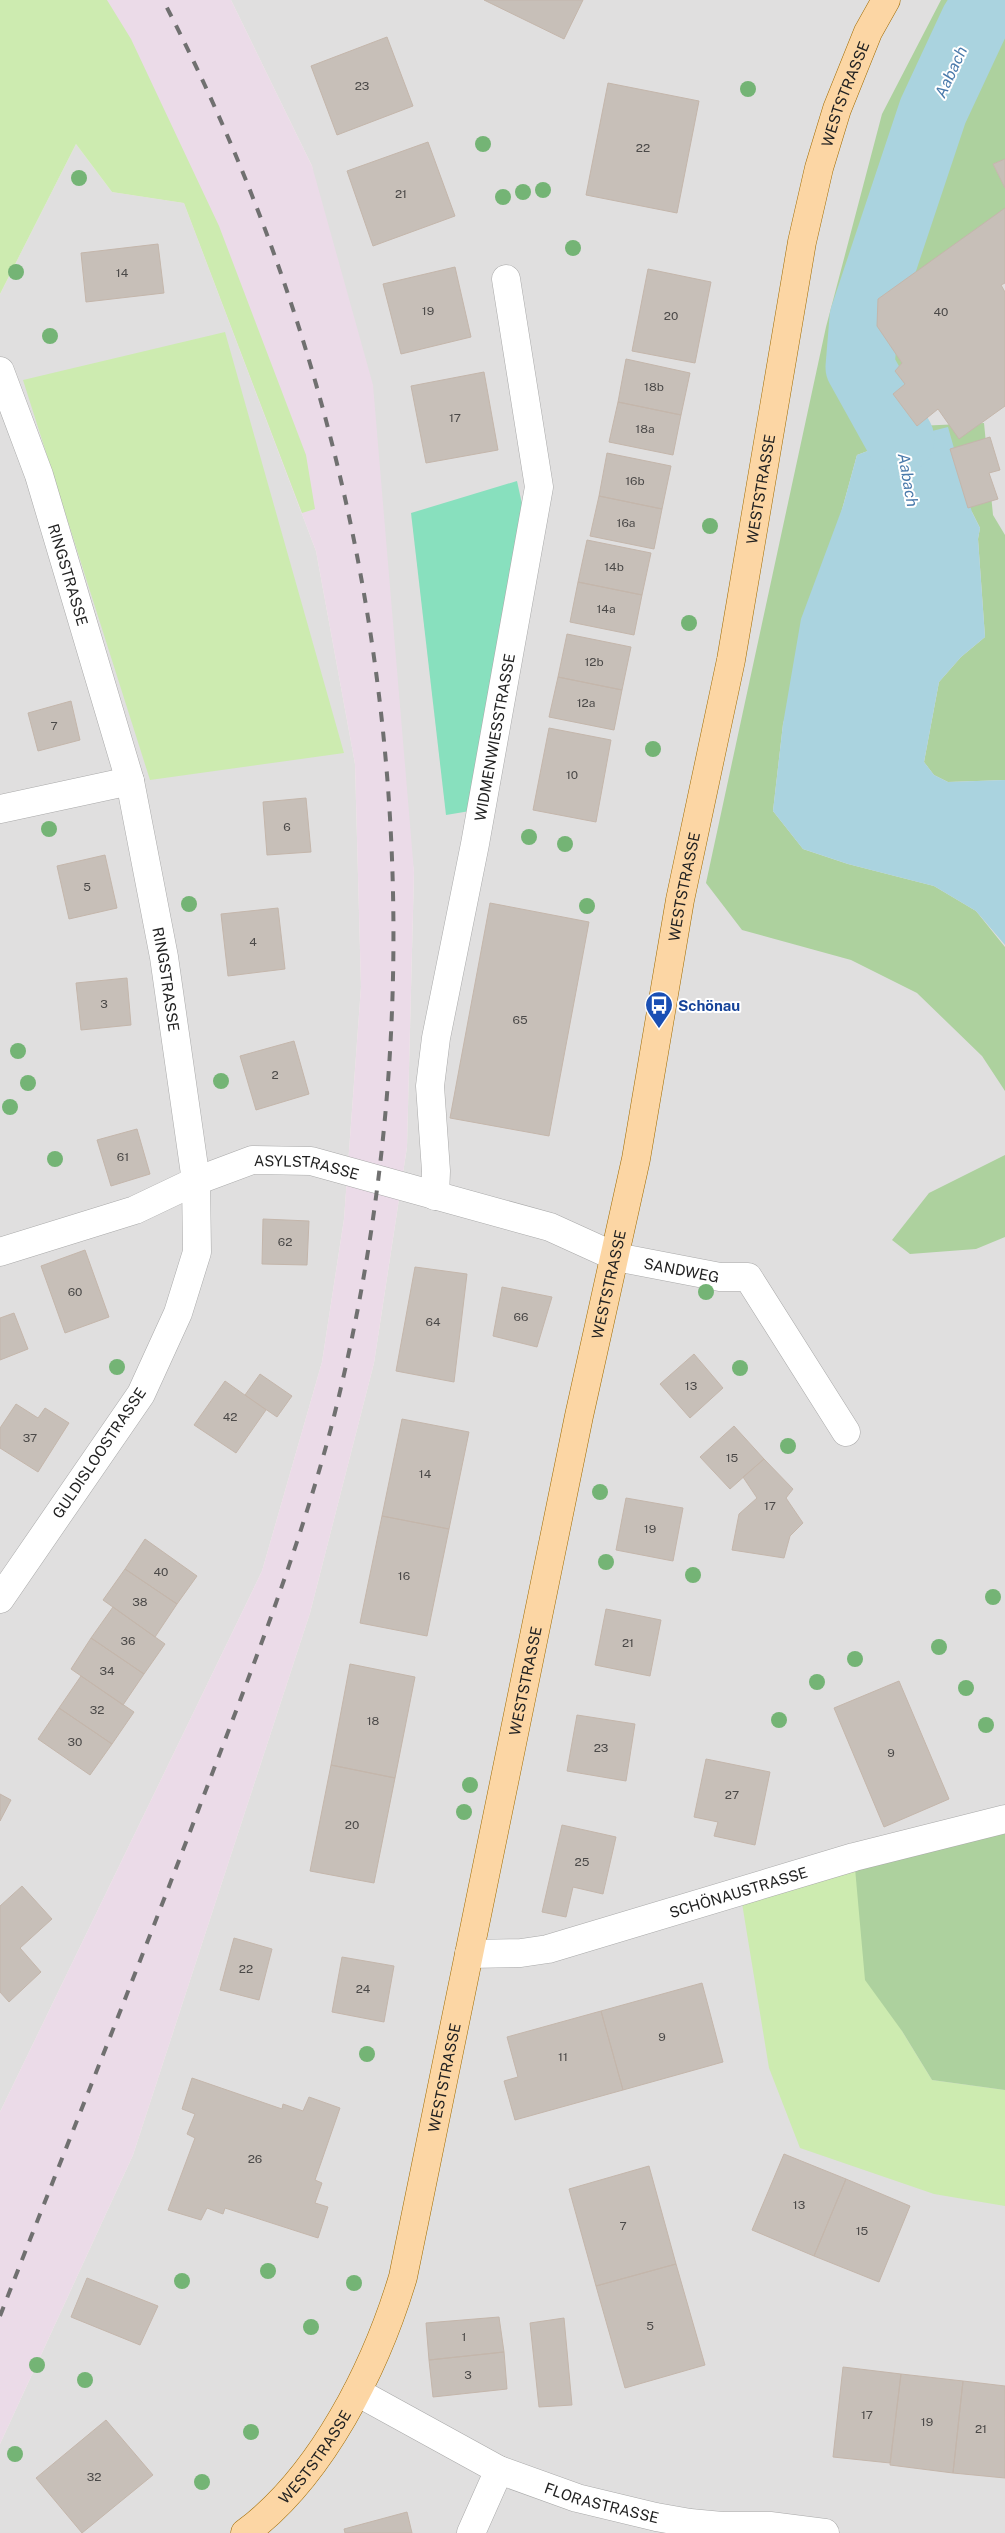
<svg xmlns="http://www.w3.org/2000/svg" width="1005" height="2533" font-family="'Public Sans',sans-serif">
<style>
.residential{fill:#e0dfdf}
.industrial{fill:#ebdbe8}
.grass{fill:#cdebb0}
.forest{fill:#add19e}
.pitch{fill:#88e0be}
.water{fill:#aad3df}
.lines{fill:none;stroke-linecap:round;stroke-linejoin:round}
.river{stroke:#aad3df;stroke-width:69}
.building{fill:#c7bfb8;stroke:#c4b6ab}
.minor-casing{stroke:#a9a9a9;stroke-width:29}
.major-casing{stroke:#a06b00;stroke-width:29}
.minor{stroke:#fff;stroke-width:28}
.major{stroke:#fcd6a4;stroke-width:28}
.rail{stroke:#707070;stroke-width:4;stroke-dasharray:10 10;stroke-linecap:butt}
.tree{fill:#74b475}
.labels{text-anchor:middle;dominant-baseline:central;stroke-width:4;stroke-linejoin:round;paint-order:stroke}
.number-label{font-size:12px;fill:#4b4948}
.street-label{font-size:15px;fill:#222;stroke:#fff}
.transit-label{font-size:15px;font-weight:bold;fill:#164399;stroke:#fff;text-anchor:start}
.water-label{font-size:16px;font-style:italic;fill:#4a7aab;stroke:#fff}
</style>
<rect width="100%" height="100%" fill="#f2efe9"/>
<path class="residential" d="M231,0H1005V2533H0V2444L133,2155L310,1613L374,1363L407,1147L414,872L312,166Z
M76,144L112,192L184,203L316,551L355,764L361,987L344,1219L322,1362L262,1571L0,2112V294Z"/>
<path class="industrial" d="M0,0H231L312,166L373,385L414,872L407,1147L374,1363L310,1613L133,2155L0,2444V2112L262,1571L322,1362L344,1219L361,987L355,764L316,551L184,203L112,192Z"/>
<path class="grass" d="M0,0H107L131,39L219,226L306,455L315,509L302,513L184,203L112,192L76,144L0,294Z
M225,332L344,753L150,780L23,380Z
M854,1857L902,2031L932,2080L1005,2090V2206L934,2194L800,2148L769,2068L740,1891Z"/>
<path class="forest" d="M941,0H1005V159L993,164L1005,188V208L877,326L902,363L895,371L905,384L893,394L917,426L984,423L993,515L1005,535V780L948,782L934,775L924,762L939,682L961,657L985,637L978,539L980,528L972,512L900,439L857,455L783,724L773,811L803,849L848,864L934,886L976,911L1005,947V1091L982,1056L917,993L851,960L742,930L706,883L826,327L882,114Z
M1005,1155V1237L976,1249L910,1254L892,1240L929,1193Z
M1005,1819V2090L932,2080L902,2031L865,1980L854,1857Z"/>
<path class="pitch" d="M517,481L522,504L470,811L446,815L411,513Z"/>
<path class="water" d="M948,427L972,512L980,528L978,539L985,637L961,657L939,682L924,762L934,775L948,782L1005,780V945L976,911L934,886L848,864L803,849L773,811L783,724L801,619L843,506L857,455L900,439Z"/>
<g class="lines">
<path class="river" d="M900,439L860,367L864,318L933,111L974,23L988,0"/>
</g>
<path class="building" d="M484,0H583L564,39Z
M387,37L413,106L337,135L311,66Z
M608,83L699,101L677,213L586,195Z
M428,142L455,216L373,246L347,171Z
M1005,159V188L993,164Z
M1005,208V283L1001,285L1005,292V406L959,439L938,409L917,426L893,394L905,384L895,371L902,363L877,326L878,299Z
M158,244L164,293L86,302L81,253Z
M455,267L471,337L401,354L383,284Z
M648,269L711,282L695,363L632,351Z
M626,359L690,373L681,415L618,402Z
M484,372L498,450L426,463L411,386Z
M618,402L681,415L673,455L609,442Z
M990,437L1000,470L989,473L998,499L968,508L950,449Z
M607,453L671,466L662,509L599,496Z
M599,496L662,509L654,549L590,536Z
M587,540L651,553L642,595L578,582Z
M578,582L642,595L634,635L570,622Z
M567,634L631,647L622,690L558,677Z
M558,677L622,690L614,730L549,717Z
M71,701L80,740L38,751L28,713Z
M549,728L611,740L596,822L533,810Z
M306,798L311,852L267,855L263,802Z
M105,855L117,908L69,919L57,866Z
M490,903L589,922L549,1136L450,1118Z
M278,908L285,969L228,976L221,914Z
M127,978L131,1025L81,1030L76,983Z
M294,1041L309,1094L256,1110L240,1056Z
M137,1129L150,1174L111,1186L97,1140Z
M263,1219L309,1221L307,1265L262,1264Z
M85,1250L109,1317L65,1333L41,1266Z
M415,1267L467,1274L454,1382L396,1371Z
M502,1287L552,1297L537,1347L493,1336Z
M14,1313L28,1349L0,1360V1318Z
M694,1354L723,1388L690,1418L660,1384Z
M260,1374L292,1396L277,1417L245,1395Z
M225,1381L266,1410L236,1453L194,1425Z
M16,1404L38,1418L45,1408L69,1423L38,1472L0,1448V1428Z
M402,1419L469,1432L449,1529L382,1516Z
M734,1426L764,1459L730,1489L700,1457Z
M764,1459L793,1489L786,1498L803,1523L790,1536L784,1558L732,1550L739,1514L757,1498L743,1477Z
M626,1498L683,1508L673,1561L616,1550Z
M382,1516L449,1529L427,1636L360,1623Z
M145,1539L197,1576L177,1604L125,1569Z
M125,1569L177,1604L155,1637L103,1600Z
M113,1607L165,1644L144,1674L91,1638Z
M606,1609L661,1620L650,1676L595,1665Z
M91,1638L144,1674L123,1705L71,1669Z
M350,1664L415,1677L395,1778L331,1765Z
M81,1676L134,1712L112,1744L59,1708Z
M899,1681L949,1799L884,1827L834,1708Z
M59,1708L112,1744L90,1775L38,1739Z
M577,1715L635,1724L626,1781L567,1771Z
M706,1759L770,1772L755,1845L714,1836L718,1822L694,1817Z
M331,1765L395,1778L374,1883L310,1871Z
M0,1794L11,1800L0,1821Z
M562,1825L616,1837L603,1894L573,1887L566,1917L542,1912Z
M22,1886L52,1919L20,1948L41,1972L9,2002L0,1992V1906Z
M234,1938L272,1949L259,2000L220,1990Z
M342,1957L394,1966L384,2022L332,2012Z
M702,1983L723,2062L623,2090L601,2011Z
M601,2011L623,2090L515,2120L504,2081L518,2077L507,2037Z
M192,2078L282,2109L283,2104L303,2111L309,2097L340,2108L315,2180L322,2183L315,2203L328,2207L318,2238L225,2208L223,2214L207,2208L201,2220L168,2210L195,2138L187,2134L195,2114L182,2109Z
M784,2154L846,2179L814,2256L752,2230Z
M649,2166L676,2264L596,2286L569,2189Z
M846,2179L910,2206L879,2282L814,2256Z
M676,2264L705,2365L625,2388L596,2286Z
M87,2278L158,2306L140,2345L71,2317Z
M499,2317L504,2352L429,2360L426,2323Z
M564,2318L572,2405L539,2407L530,2323Z
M504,2352L507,2389L433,2397L429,2360Z
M843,2367L901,2374L890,2463L833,2457Z
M901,2374L963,2381L953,2473L890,2465Z
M963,2381L1005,2386V2478L953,2473Z
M106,2420L153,2475L82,2533L36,2478Z
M407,2512L412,2533H345L344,2529Z"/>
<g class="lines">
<g class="minor-casing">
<g id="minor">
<path id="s1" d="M0,371L39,475L130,781L164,957L196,1181L197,1252L178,1313L141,1394L0,1599"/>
<path d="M0,809L130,781"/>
<path id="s2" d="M435,1196L436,1171L430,1086L436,1038L475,844L539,487L506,279"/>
<path id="s3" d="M0,1252L135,1210L196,1181L252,1160L311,1161L550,1227L616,1257L720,1277H748L846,1432"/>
<path id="s4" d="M469,1954L521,1953L548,1949L854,1857L1005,1819"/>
<path id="s5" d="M357,2392L499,2470L577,2498L656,2517L690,2523L722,2526H770L825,2533"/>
<path d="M471,2533L499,2470"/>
</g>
</g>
<g class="major-casing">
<g id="major">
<path id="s6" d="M245,2533C322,2476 376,2367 403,2277L579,1416L636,1159L680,900L731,660L802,242L819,168L837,109L868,32L886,0"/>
</g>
</g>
<use href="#minor" class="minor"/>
<use href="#major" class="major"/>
<path class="rail" d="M0,2316C68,2142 138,1969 204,1795C250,1674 298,1553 331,1428C455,946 392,441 163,0"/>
</g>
<g class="tree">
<circle cx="748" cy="89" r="8"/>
<circle cx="483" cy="144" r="8"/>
<circle cx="79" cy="178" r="8"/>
<circle cx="543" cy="190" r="8"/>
<circle cx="523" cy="192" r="8"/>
<circle cx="503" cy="197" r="8"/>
<circle cx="573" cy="248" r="8"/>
<circle cx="16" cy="272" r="8"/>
<circle cx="50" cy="336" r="8"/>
<circle cx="710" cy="526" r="8"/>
<circle cx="689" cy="623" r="8"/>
<circle cx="653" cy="749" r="8"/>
<circle cx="49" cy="829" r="8"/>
<circle cx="529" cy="837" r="8"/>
<circle cx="565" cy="844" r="8"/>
<circle cx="189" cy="904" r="8"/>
<circle cx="587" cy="906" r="8"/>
<circle cx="18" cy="1051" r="8"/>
<circle cx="221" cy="1081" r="8"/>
<circle cx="28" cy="1083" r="8"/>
<circle cx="10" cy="1107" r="8"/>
<circle cx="55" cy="1159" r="8"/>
<circle cx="706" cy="1292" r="8"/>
<circle cx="117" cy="1367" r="8"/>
<circle cx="740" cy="1368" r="8"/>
<circle cx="788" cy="1446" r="8"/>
<circle cx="600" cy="1492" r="8"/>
<circle cx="606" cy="1562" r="8"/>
<circle cx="693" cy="1575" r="8"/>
<circle cx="993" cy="1597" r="8"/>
<circle cx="939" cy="1647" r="8"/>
<circle cx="855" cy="1659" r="8"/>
<circle cx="817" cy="1682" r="8"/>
<circle cx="966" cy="1688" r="8"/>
<circle cx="779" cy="1720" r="8"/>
<circle cx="986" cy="1725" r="8"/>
<circle cx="470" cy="1785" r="8"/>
<circle cx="464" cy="1812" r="8"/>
<circle cx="367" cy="2054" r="8"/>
<circle cx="268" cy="2271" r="8"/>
<circle cx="182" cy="2281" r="8"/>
<circle cx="354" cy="2283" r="8"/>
<circle cx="311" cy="2327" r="8"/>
<circle cx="37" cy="2365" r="8"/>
<circle cx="85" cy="2380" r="8"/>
<circle cx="251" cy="2432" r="8"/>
<circle cx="15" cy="2454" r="8"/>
<circle cx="202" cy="2482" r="8"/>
</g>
<defs>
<g id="bus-pin" transform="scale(1.4375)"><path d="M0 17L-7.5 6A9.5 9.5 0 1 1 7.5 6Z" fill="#1a4fb4" stroke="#fff"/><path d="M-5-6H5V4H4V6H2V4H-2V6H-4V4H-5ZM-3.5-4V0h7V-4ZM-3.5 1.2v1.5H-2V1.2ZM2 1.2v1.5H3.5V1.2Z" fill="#fff"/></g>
</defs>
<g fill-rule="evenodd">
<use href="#bus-pin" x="659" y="1005"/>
</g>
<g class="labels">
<g class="number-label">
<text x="362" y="86">23</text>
<text x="643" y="148">22</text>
<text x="401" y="194">21</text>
<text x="122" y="273">14</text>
<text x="428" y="311">19</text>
<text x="941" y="312">40</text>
<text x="671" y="316">20</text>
<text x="654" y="387">18b</text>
<text x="455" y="418">17</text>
<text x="645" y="429">18a</text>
<text x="635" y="481">16b</text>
<text x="626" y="523">16a</text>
<text x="614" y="567">14b</text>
<text x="606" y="609">14a</text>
<text x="594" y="662">12b</text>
<text x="586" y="703">12a</text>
<text x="54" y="726">7</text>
<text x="572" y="775">10</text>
<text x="287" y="827">6</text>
<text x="87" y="887">5</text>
<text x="253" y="942">4</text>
<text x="104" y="1004">3</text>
<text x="520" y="1020">65</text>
<text x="275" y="1075">2</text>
<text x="123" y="1157">61</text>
<text x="285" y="1242">62</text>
<text x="75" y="1292">60</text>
<text x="521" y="1317">66</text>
<text x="433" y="1322">64</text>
<text x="691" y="1386">13</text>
<text x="230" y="1417">42</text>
<text x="30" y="1438">37</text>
<text x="732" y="1458">15</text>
<text x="425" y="1474">14</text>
<text x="770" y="1506">17</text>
<text x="650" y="1529">19</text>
<text x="161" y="1572">40</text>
<text x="404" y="1576">16</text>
<text x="140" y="1602">38</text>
<text x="128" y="1641">36</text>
<text x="628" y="1643">21</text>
<text x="107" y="1671">34</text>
<text x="97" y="1710">32</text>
<text x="373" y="1721">18</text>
<text x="75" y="1742">30</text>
<text x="601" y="1748">23</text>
<text x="891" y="1753">9</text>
<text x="732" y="1795">27</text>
<text x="352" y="1825">20</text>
<text x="582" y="1862">25</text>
<text x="246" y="1969">22</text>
<text x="363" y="1989">24</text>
<text x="662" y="2037">9</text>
<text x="563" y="2057">11</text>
<text x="255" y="2159">26</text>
<text x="799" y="2205">13</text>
<text x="623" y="2226">7</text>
<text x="862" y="2231">15</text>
<text x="650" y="2326">5</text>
<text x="464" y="2337">1</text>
<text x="468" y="2375">3</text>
<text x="867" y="2415">17</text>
<text x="927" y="2422">19</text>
<text x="981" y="2429">21</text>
<text x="94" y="2477">32</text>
</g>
<g class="street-label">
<text stroke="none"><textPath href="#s6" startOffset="2534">WESTSTRASSE</textPath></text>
<text stroke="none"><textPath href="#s6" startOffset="2129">WESTSTRASSE</textPath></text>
<text stroke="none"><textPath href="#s1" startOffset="215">RINGSTRASSE</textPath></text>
<text stroke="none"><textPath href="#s2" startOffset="465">WIDMENWIESSTRASSE</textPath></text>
<text stroke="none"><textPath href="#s6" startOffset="1724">WESTSTRASSE</textPath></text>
<text stroke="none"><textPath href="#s1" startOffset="632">RINGSTRASSE</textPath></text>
<text stroke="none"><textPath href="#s3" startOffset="324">ASYLSTRASSE</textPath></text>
<text stroke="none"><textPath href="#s3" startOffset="715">SANDWEG</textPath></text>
<text stroke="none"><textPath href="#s6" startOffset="1319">WESTSTRASSE</textPath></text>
<text transform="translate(99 1453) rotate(-56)">GULDISLOOSTRASSE</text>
<text stroke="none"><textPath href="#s6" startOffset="914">WESTSTRASSE</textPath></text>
<text stroke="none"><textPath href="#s4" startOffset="278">SCHÖNAUSTRASSE</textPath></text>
<text stroke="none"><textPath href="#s6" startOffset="509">WESTSTRASSE</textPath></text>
<text stroke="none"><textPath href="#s6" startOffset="104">WESTSTRASSE</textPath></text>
<text stroke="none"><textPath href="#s5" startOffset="270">FLORASTRASSE</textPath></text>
</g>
<g class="transit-label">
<text x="678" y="1005">Schönau</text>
</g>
<g class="water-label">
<text transform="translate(951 72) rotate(-65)">Aabach</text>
<text transform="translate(908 480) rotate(80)">Aabach</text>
</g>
</g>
</svg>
